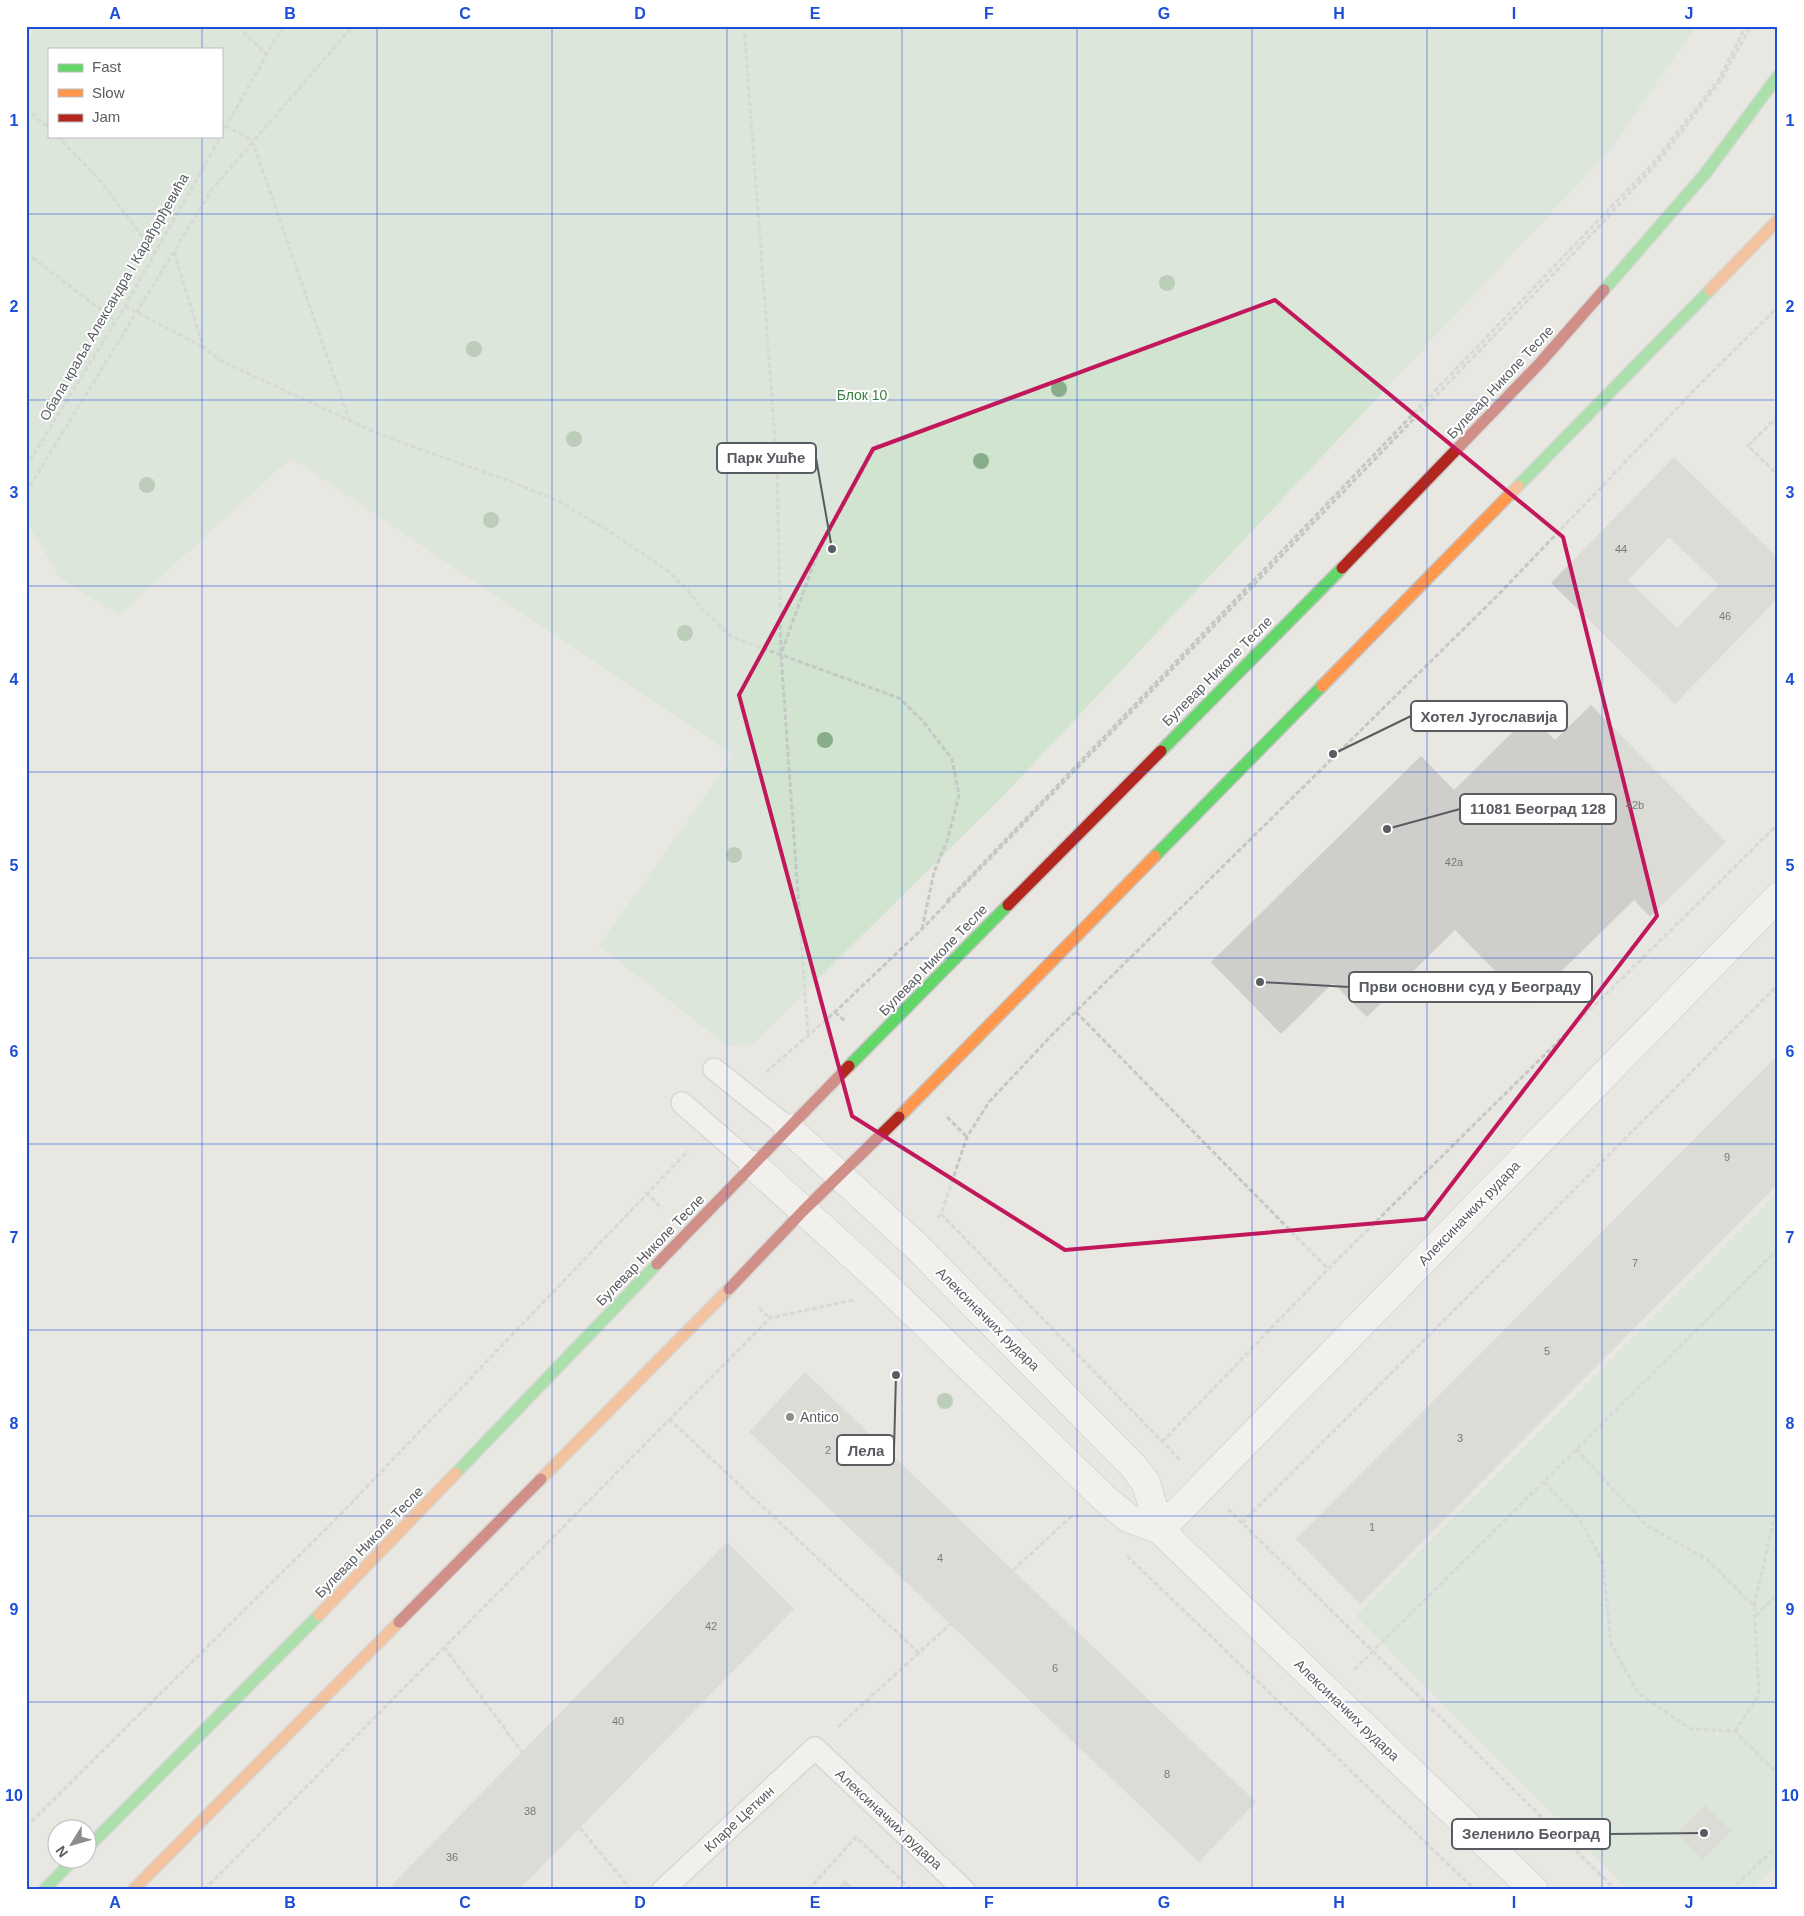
<svg xmlns="http://www.w3.org/2000/svg" width="1804" height="1916" font-family="Helvetica,sans-serif">
<style>
.green{fill:#d0e4d0;fill-rule:evenodd}
.building{fill:#cfcecb;fill-rule:evenodd}
.lines{fill:none;stroke-linecap:round;stroke-linejoin:round}
.lane-casing{stroke:#c4c4c3;stroke-width:24}
.street-casing{stroke:#c4c4c3;stroke-width:30}
.fast-casing{stroke:#c5c5c4;stroke-width:14}
.slow-casing{stroke:#c5c5c4;stroke-width:14}
.jam-casing{stroke:#c5c5c4;stroke-width:14}
.path{stroke:#c4c8c6;stroke-width:3;stroke-dasharray:5 2.5;stroke-linecap:butt}
.lane{stroke:#fcfbfb;stroke-width:21}
.street{stroke:#fcfbfb;stroke-width:28}
.fast{stroke:#63d668;stroke-width:11}
.slow{stroke:#ff974d;stroke-width:11}
.jam{stroke:#b3261e;stroke-width:11}
.tree{fill:#88ad8b}
.marked{fill:none;stroke:#c2185b;stroke-width:4;stroke-linejoin:round}
.grid{fill:none;stroke:#1d4ed8;stroke-width:1;stroke-opacity:0.55}
.poi-dot{fill:#8a8c8e;stroke:#fff;stroke-width:2}
.labels{text-anchor:middle;dominant-baseline:central;stroke-width:4;stroke-linejoin:round;paint-order:stroke}
.number-label{font-size:11px;fill:#77797c}
.street-label{font-size:14px;fill:#585b60;stroke:#fff}
.park-label{font-size:14px;fill:#397e43;stroke:#fff}
.poi-label{font-size:14px;fill:#585b60;stroke:#fff;text-anchor:start}
.leader{fill:none;stroke:#585b60;stroke-width:2}
.callout-dot{fill:#585b60;stroke:#fff;stroke-width:2}
.callout{fill:#fff;stroke:#585b60;stroke-width:2}
.callout-label{font-size:15px;text-anchor:middle;font-weight:bold;fill:#585b60}
.neatline{fill:none;stroke:#1d4ed8;stroke-width:2}
.grid-label{font-size:16px;text-anchor:middle;font-weight:bold;fill:#1d4ed8}
</style>
<rect width="100%" height="100%" fill="#e8e7e2"/>
<path class="green" d="M36,26H1696L1611,149L1006,793L752,1044L728,1046L599,946L734,755L291,458L119,615L59,577L26,520V45ZM49,49H221V136H49Z
M1778,1192V1864L1752,1890H1629L1356,1616Z"/>
<path class="building" d="M1674,457L1778,558V598L1675,704L1551,583ZM1669,537L1719,585L1677,628L1628,580Z
M1591,705L1726,842L1650,917L1634,900L1528,1004L1455,930L1367,1017L1333,983L1281,1034L1211,962L1421,756L1454,790L1530,715L1555,740Z
M1778,1055V1184L1360,1604L1296,1539Z
M805,1372L1256,1802L1199,1862L749,1432Z
M727,1542L794,1609L519,1890H387Z
M1705,1805L1732,1831L1703,1860L1677,1834Z
M845,1880L856,1890H836Z"/>
<g class="lines">
<g class="lane-casing">
<path id="lane" d="M714,1069L788,1128
M682,1103L753,1165
M663,1890L815,1748L964,1890"/>
</g>
<g class="street-casing">
<path id="street" d="M788,1128L914,1244L1134,1467L1146,1483L1160,1530
M753,1165L880,1280L1104,1498L1128,1518L1160,1530L1534,1890
M1160,1530L1778,897"/>
</g>
<g class="fast-casing">
<path id="fast" d="M1604,290L1704,175L1778,76
M1518,486L1710,290
M1161,751L1342,568
M1155,856L1322,686
M849,1066L1008,905
M456,1473L657,1264
M88,1847L319,1615
M44,1890L75,1858"/>
</g>
<g class="slow-casing">
<path id="slow" d="M1710,290L1778,220
M1322,686L1518,486
M899,1117L1155,856
M541,1479L729,1289
M319,1615L456,1473
M133,1890L399,1622"/>
</g>
<g class="jam-casing">
<path id="jam" d="M1342,568L1540,363L1604,290
M1008,905L1161,751
M657,1264L849,1066
M729,1289L803,1211L899,1117
M399,1622L541,1479"/>
</g>
<path class="path" d="M238,26L267,55
M744,26L777,465L781,655L808,1035
M26,109L49,128
M226,126L252,140L349,419
M221,135L283,26
M57,136L98,178L155,253
M174,252L203,347L221,361L381,435L512,482L558,501L606,529L668,571L687,589L702,609L732,637L899,698L922,720L952,759L959,795L947,841L934,872L922,929
M26,253L116,321
M125,306L203,347
M1778,416L1748,446L1778,475
M26,467L125,306L221,136
M26,492L213,188L353,26
M782,651L818,552L878,443
M947,901L1656,160L1719,79L1746,26
M835,1012L846,1022
M1076,1012L1328,1269L1778,824
M766,1072L835,1012L922,929L1592,234L1659,161L1721,80L1751,26
M947,1117L967,1137
M646,1192L662,1209
M941,1214L1181,1461
M938,1218L941,1214L967,1137L989,1102L1052,1035L1498,595L1703,381L1778,307
M759,1308L770,1318
M669,1419L919,1653
M1162,1442L1328,1269
M1576,1449L1646,1525L1708,1560L1754,1606L1759,1695L1735,1731
M1544,1482L1580,1520L1603,1563L1611,1644L1638,1693L1691,1729L1735,1731L1778,1774
M1228,1509L1616,1890
M1242,1523L1778,985
M1127,1556L1475,1890
M1013,1570L1073,1515
M1754,1606L1778,1502
M1756,1616L1778,1593
M444,1647L522,1752
M1354,1670L1778,1249
M838,1727L950,1624
M26,1827L334,1521L688,1151
M580,1828L631,1890
M204,1890L770,1318L853,1300
M808,1890L856,1837L912,1890
M1731,1890L1778,1845"/>
<use href="#lane" class="lane"/>
<use href="#street" class="street"/>
<use href="#fast" class="fast"/>
<use href="#slow" class="slow"/>
<use href="#jam" class="jam"/>
</g>
<g class="tree">
<circle cx="1167" cy="283" r="8"/>
<circle cx="474" cy="349" r="8"/>
<circle cx="1059" cy="389" r="8"/>
<circle cx="574" cy="439" r="8"/>
<circle cx="981" cy="461" r="8"/>
<circle cx="147" cy="485" r="8"/>
<circle cx="491" cy="520" r="8"/>
<circle cx="685" cy="633" r="8"/>
<circle cx="825" cy="740" r="8"/>
<circle cx="734" cy="855" r="8"/>
<circle cx="945" cy="1401" r="8"/>
</g>
<path d="M0 0H1804V1916H0ZM1275,300L1563,537L1657,916L1425,1219L1065,1250L852,1116L739,695L873,449Z" fill="#e8e7e2" fill-opacity=".55" fill-rule="evenodd"/>
<path class="marked" d="M1275,300L1563,537L1657,916L1425,1219L1065,1250L852,1116L739,695L873,449Z"/>
<path class="grid" d="M202,26V49M377,26V1890M552,26V1890M727,26V1890M902,26V1890M1077,26V1890M1252,26V1890M1427,26V1890M1602,26V1890M202,136V1890M26,214H1778M26,400H1778M26,586H1778M26,772H1778M26,958H1778M26,1144H1778M26,1330H1778M26,1516H1778M26,1702H1778"/>
<circle class="poi-dot" cx="790" cy="1417" r="5"/>
<g class="labels">
<g class="number-label">
<text x="1621" y="549">44</text>
<text x="1725" y="616">46</text>
<text x="1635" y="805">42b</text>
<text x="1454" y="862">42a</text>
<text x="1727" y="1157">9</text>
<text x="1635" y="1263">7</text>
<text x="1547" y="1351">5</text>
<text x="1460" y="1438">3</text>
<text x="828" y="1450">2</text>
<text x="1372" y="1527">1</text>
<text x="940" y="1558">4</text>
<text x="711" y="1626">42</text>
<text x="1055" y="1668">6</text>
<text x="618" y="1721">40</text>
<text x="1167" y="1774">8</text>
<text x="530" y="1811">38</text>
<text x="452" y="1857">36</text>
</g>
<g class="street-label">
<text transform="translate(114 297) rotate(-60)">Обала краља Александра I Карађорђевића</text>
<text transform="translate(1500 382) rotate(-47)">Булевар Николе Тесле</text>
<text transform="translate(1217 671) rotate(-45)">Булевар Николе Тесле</text>
<text transform="translate(933 960) rotate(-46)">Булевар Николе Тесле</text>
<text transform="translate(1469 1213) rotate(-46)">Алексиначких рудара</text>
<text transform="translate(650 1250) rotate(-46)">Булевар Николе Тесле</text>
<text transform="translate(988 1319) rotate(45)">Алексиначких рудара</text>
<text transform="translate(369 1542) rotate(-46)">Булевар Николе Тесле</text>
<text transform="translate(1347 1710) rotate(44)">Алексиначких рудара</text>
<text transform="translate(739 1819) rotate(-43)">Кларе Цеткин</text>
<text transform="translate(889 1819) rotate(43)">Алексиначких рудара</text>
</g>
<g class="park-label">
<text x="862" y="395">Блок 10</text>
</g>
<g class="poi-label">
<text x="800" y="1417">Antico</text>
</g>
</g>
<path class="leader" d="M832 549L816 458M1333 754L1411 716M1387 829L1460 809M1260 982L1349 987M896 1375L894 1450M1704 1833L1610 1834"/>
<g class="callout-dot">
<circle cx="832" cy="549" r="5"/>
<circle cx="1333" cy="754" r="5"/>
<circle cx="1387" cy="829" r="5"/>
<circle cx="1260" cy="982" r="5"/>
<circle cx="896" cy="1375" r="5"/>
<circle cx="1704" cy="1833" r="5"/>
</g>
<g class="callout">
<rect x="717" y="443" width="99" height="30" rx="5"/>
<rect x="1411" y="701" width="156" height="30" rx="5"/>
<rect x="1460" y="794" width="156" height="30" rx="5"/>
<rect x="1349" y="972" width="243" height="30" rx="5"/>
<rect x="837" y="1435" width="57" height="30" rx="5"/>
<rect x="1452" y="1819" width="158" height="30" rx="5"/>
</g>
<g class="callout-label">
<text x="766" y="463">Парк Ушће</text>
<text x="1489" y="722">Хотел Југославија</text>
<text x="1538" y="814">11081 Београд 128</text>
<text x="1470" y="992">Први основни суд у Београду</text>
<text x="866" y="1456">Лела</text>
<text x="1531" y="1839">Зеленило Београд</text>
</g>
<rect width="1804" height="1916" fill="none" stroke="#ffffff" stroke-width="55"/>
<rect x="48" y="48" width="175" height="90" fill="#ffffff" stroke="#bcbdbf"/>
<rect x="58" y="64" width="25" height="8" fill="#63d668" stroke="#bcbdbf"/>
<text x="92" y="72" font-size="15" fill="#585b60">Fast</text>
<rect x="58" y="89" width="25" height="8" fill="#ff974d" stroke="#bcbdbf"/>
<text x="92" y="98" font-size="15" fill="#585b60">Slow</text>
<rect x="58" y="114" width="25" height="8" fill="#b3261e" stroke="#bcbdbf"/>
<text x="92" y="122" font-size="15" fill="#585b60">Jam</text>
<g transform="translate(72 1844) rotate(233)"><circle r="24" fill="#ffffff" stroke="#bcbdbf"/>
<path d="M0-4L9 19L0 12L-9 19Z" fill="#8a8c8e"/>
<text y="-8" font-size="14" font-weight="bold" text-anchor="middle" fill="#585b60">N</text>
</g>
<rect x="28" y="28" width="1748" height="1860" class="neatline"/>
<g class="grid-label">
<text x="115" y="19">A</text>
<text x="290" y="19">B</text>
<text x="465" y="19">C</text>
<text x="640" y="19">D</text>
<text x="815" y="19">E</text>
<text x="989" y="19">F</text>
<text x="1164" y="19">G</text>
<text x="1339" y="19">H</text>
<text x="1514" y="19">I</text>
<text x="1689" y="19">J</text>
<text x="14" y="126">1</text>
<text x="1790" y="126">1</text>
<text x="14" y="312">2</text>
<text x="1790" y="312">2</text>
<text x="14" y="498">3</text>
<text x="1790" y="498">3</text>
<text x="14" y="685">4</text>
<text x="1790" y="685">4</text>
<text x="14" y="871">5</text>
<text x="1790" y="871">5</text>
<text x="14" y="1057">6</text>
<text x="1790" y="1057">6</text>
<text x="14" y="1243">7</text>
<text x="1790" y="1243">7</text>
<text x="14" y="1429">8</text>
<text x="1790" y="1429">8</text>
<text x="14" y="1615">9</text>
<text x="1790" y="1615">9</text>
<text x="14" y="1801">10</text>
<text x="1790" y="1801">10</text>
<text x="115" y="1908">A</text>
<text x="290" y="1908">B</text>
<text x="465" y="1908">C</text>
<text x="640" y="1908">D</text>
<text x="815" y="1908">E</text>
<text x="989" y="1908">F</text>
<text x="1164" y="1908">G</text>
<text x="1339" y="1908">H</text>
<text x="1514" y="1908">I</text>
<text x="1689" y="1908">J</text>
</g>
</svg>
